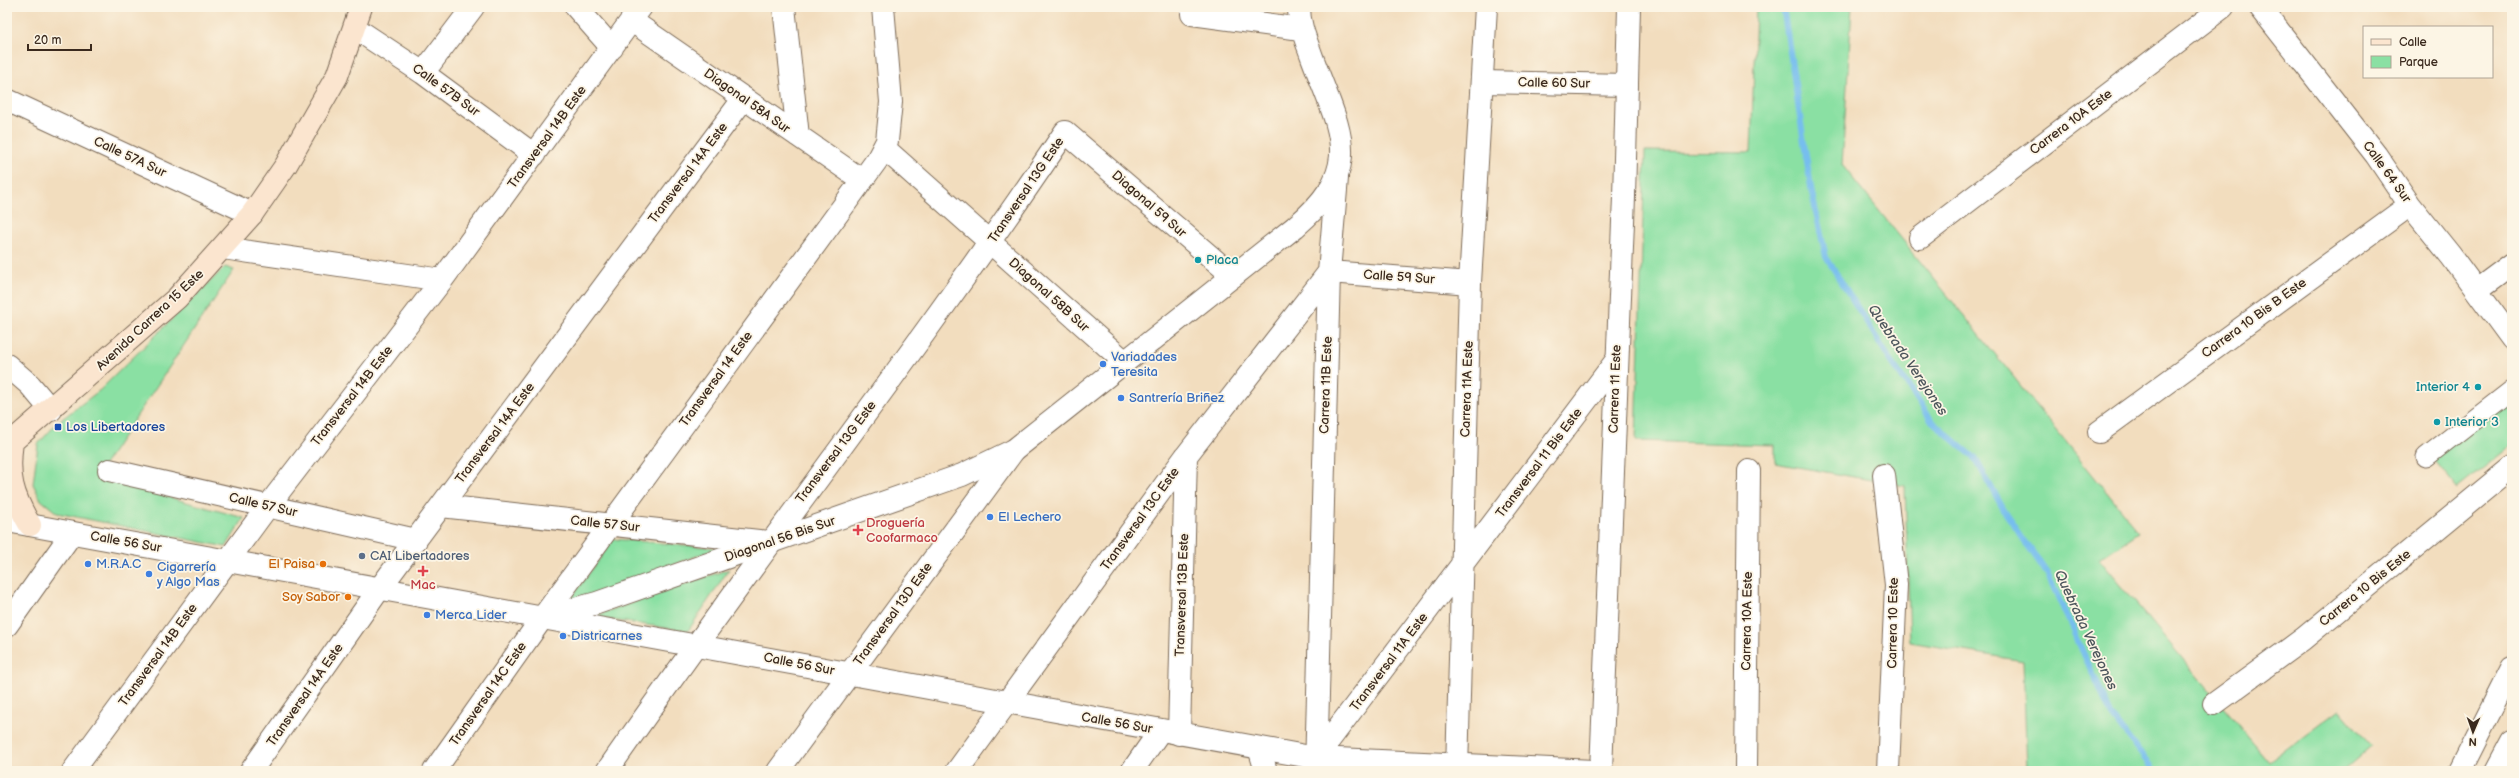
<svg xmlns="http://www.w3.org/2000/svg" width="2519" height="778" font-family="'Balsamiq Sans',sans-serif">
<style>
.green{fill:#8ae0a3;stroke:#628560}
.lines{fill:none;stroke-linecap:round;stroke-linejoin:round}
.stream{stroke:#76beee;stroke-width:6}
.pedestrian-casing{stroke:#7b6956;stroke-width:21}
.minor-casing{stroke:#7b6956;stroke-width:24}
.tertiary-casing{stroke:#7b6956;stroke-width:24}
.secondary-casing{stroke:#7b6956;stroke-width:24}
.pedestrian{stroke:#fff;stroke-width:19}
.minor{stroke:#fff;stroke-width:22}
.tertiary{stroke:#fff;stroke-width:22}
.secondary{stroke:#fbe5cf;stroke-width:22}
.culture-dot{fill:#0f9aa8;stroke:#fcf5e5;stroke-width:1.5}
.shop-dot{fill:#3f7fe0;stroke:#fcf5e5;stroke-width:1.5}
.transit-dot{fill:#1a4fb4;stroke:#fcf5e5;stroke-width:1.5}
.health-dot{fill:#e0444e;stroke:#fcf5e5;stroke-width:1.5}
.service-dot{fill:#5c6f8a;stroke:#fcf5e5;stroke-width:1.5}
.food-dot{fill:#e8710a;stroke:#fcf5e5;stroke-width:1.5}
.labels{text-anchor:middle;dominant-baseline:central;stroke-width:3.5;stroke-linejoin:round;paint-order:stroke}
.street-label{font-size:13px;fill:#3b2a1e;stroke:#fcf5e5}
.culture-label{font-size:13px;fill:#0d838f;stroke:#fcf5e5;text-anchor:start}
.shop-label{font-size:13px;fill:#366cbe;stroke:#fcf5e5;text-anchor:start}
.transit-label{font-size:13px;fill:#164399;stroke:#fcf5e5;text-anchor:start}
.health-label{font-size:13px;fill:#be3a42;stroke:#fcf5e5;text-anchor:start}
.service-label{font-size:13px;fill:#4e5e75;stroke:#fcf5e5;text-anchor:start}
.food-label{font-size:13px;fill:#c56008;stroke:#fcf5e5;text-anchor:end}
.water-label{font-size:14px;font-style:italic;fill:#4d565c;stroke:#fcf5e5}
</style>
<rect width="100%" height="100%" fill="#fcf5e5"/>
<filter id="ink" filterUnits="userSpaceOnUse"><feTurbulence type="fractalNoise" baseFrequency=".025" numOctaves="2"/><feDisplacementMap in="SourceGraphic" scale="8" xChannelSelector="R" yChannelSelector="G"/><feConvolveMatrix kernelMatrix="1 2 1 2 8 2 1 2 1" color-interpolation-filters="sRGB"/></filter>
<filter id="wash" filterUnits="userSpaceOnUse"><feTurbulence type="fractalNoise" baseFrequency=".012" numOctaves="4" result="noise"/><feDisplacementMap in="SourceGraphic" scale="16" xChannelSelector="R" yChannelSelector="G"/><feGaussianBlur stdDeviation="0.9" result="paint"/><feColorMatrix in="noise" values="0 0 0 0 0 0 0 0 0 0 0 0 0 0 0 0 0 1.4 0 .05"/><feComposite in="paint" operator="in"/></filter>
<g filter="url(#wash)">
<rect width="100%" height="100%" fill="#f2ddbe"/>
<path class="green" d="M1756,7H1852L1842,165L2139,532L2099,559L2269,762L2340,709L2371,746L2343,771H2027L2023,661L1910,642L1905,486L1775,463V445L1636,441L1645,151L1751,152Z
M225,267L234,270L96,477L244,518L226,547L57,513L41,500L33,484L38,444L58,422L100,390Z
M2512,393V445L2457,489L2431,457Z
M614,539L718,548L566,605Z
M729,569L688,631L591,617Z"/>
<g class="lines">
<path class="stream" d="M1783,7L1812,194L1826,257L1891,361L1932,421L1975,458L2005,512L2048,575L2111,714L2154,771"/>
</g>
</g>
<g filter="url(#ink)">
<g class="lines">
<g class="pedestrian-casing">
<path id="pedestrian" d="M2426,457L2512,390"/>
</g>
<g class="minor-casing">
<path id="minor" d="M576,7L612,48
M784,7L798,136
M2260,7L2376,155L2410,205L2451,256L2512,339
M1192,14L1301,29
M632,21L862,180
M355,28L423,73L534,155
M423,73L473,7
M1482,82L1627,85
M7,100L252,214
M884,148L1125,362
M1920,238L2223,7
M223,248L442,280
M2477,290L2512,264
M7,365L30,385L51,410
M2099,432L2410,205
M109,470L416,540
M1884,475L1896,585L1888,771
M441,506L769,542
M7,625L72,533
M2214,704L2303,639L2512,467
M1179,734L1186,456
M1259,748L1266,771
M1314,760L1616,361
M73,771L268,506L442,280L641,7
M251,771L380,588L744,98
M434,771L543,617
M607,771C756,556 919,350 1065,132L1233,276
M778,771L1014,450
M957,771L1186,456L1329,272L1470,283
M1132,771L1160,731
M1316,771L1329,272L1337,178
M1457,771L1470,283L1486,7
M1746,771L1749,471
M2460,771L2512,668
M2496,771L2512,741"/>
</g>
<g class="tertiary-casing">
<path id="tertiary" d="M7,521L1316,758L1594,771
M552,615L597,603L962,475L1014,450L1295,227C1367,166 1340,133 1312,57C1306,40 1299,25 1299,7
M543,617L877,160L887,141L891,102L883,7
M1601,771L1624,197L1629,7"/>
</g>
<g class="secondary-casing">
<path id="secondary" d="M12,442C7,476 12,495 30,525
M7,446L177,298L252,214L286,165L337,76L361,7"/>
</g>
<use href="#pedestrian" class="pedestrian"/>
<use href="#minor" class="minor"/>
<use href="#tertiary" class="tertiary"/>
<use href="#secondary" class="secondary"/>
</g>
</g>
<g class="culture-dot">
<circle cx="1198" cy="260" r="4"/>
<circle cx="2478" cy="387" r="4"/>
<circle cx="2437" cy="422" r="4"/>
</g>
<g class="shop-dot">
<circle cx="1103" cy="364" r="4"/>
<circle cx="1121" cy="398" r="4"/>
<circle cx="990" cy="517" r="4"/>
<circle cx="88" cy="564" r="4"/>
<circle cx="149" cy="574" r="4"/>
<circle cx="427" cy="615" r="4"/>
<circle cx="563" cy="636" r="4"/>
</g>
<rect class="transit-dot" x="54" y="423" width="8" height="8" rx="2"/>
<g class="health-dot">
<path d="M856 524h4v4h4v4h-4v4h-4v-4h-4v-4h4z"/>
<path d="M421 565h4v4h4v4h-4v4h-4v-4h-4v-4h4z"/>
</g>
<circle class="service-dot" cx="362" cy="556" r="4"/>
<g class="food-dot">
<circle cx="323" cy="564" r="4"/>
<circle cx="348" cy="597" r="4"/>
</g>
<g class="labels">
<g class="street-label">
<text transform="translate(1554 83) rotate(1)">Calle 60 Sur</text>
<text transform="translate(446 90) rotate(36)">Calle 57B Sur</text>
<text transform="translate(747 101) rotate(35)">Diagonal 58A Sur</text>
<text transform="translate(2071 122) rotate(-37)">Carrera 10A Este</text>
<text transform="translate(547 137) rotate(-54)">Transversal 14B Este</text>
<text transform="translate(130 157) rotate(25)">Calle 57A Sur</text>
<text transform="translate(2387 172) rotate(54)">Calle 64 Sur</text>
<text transform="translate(688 173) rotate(-53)">Transversal 14A Este</text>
<text transform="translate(1026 190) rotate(-56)">Transversal 13G Este</text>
<text transform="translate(1149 204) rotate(41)">Diagonal 59 Sur</text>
<text transform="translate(1399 277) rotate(4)">Calle 59 Sur</text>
<text transform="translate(1049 295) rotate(42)">Diagonal 58B Sur</text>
<text transform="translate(2254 318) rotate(-36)">Carrera 10 Bis B Este</text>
<text transform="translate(150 320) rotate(-43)">Avenida Carrera 15 Este</text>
<text transform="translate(716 379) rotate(-54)">Transversal 14 Este</text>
<text transform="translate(1326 385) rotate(-88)">Carrera 11B Este</text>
<text transform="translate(1467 389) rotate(-88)">Carrera 11A Este</text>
<text transform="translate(1615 389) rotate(-88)">Carrera 11 Este</text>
<text transform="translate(352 396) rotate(-52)">Transversal 14B Este</text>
<text transform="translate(495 433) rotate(-53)">Transversal 14A Este</text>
<text transform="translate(836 452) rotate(-53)">Transversal 13G Este</text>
<text transform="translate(1539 463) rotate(-53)">Transversal 11 Bis Este</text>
<text transform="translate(263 505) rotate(13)">Calle 57 Sur</text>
<text transform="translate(1140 519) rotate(-54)">Transversal 13C Este</text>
<text transform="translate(605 524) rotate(6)">Calle 57 Sur</text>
<text transform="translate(780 539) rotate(-19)">Diagonal 56 Bis Sur</text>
<text transform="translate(126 542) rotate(10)">Calle 56 Sur</text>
<text transform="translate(2365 588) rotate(-39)">Carrera 10 Bis Este</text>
<text transform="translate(1182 595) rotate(-88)">Transversal 13B Este</text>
<text transform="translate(893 614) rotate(-54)">Transversal 13D Este</text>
<text transform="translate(1747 621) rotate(-89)">Carrera 10A Este</text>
<text transform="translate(1893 623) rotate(-89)">Carrera 10 Este</text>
<text transform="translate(158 655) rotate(-54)">Transversal 14B Este</text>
<text transform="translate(1389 662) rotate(-53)">Transversal 11A Este</text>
<text transform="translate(799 664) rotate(11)">Calle 56 Sur</text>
<text transform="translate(488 694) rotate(-55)">Transversal 14C Este</text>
<text transform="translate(305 695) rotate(-55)">Transversal 14A Este</text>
<text transform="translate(1117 723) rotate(10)">Calle 56 Sur</text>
</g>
<g class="culture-label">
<text x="1206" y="260">Placa</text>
<text x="2470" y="387" text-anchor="end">Interior 4</text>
<text x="2445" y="422">Interior 3</text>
</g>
<g class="shop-label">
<text x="1111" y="357">Variadades<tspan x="1111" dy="15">Teresita</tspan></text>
<text x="1129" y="398">Santrería Briñez</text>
<text x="998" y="517">El Lechero</text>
<text x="96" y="564">M.R.A.C</text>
<text x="157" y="567">Cigarrería<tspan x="157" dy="15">y Algo Mas</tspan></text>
<text x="435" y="615">Merca Lider</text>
<text x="571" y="636">Districarnes</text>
</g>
<g class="transit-label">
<text x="66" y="427">Los Libertadores</text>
</g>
<g class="health-label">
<text x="866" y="523">Droguería<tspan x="866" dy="15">Coofarmaco</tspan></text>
<text x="423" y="585" text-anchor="middle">Mac</text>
</g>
<g class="service-label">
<text x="370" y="556">CAI Libertadores</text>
</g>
<g class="food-label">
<text x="315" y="564">El Paisa</text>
<text x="340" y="597">Soy Sabor</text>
</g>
<g class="water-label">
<text transform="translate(1908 360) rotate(56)">Quebrada Verejones</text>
<text transform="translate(2086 630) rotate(65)">Quebrada Verejones</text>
</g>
</g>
<rect width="2519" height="778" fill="none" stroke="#fcf5e5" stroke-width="24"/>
<rect x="2363" y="26" width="130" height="52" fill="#fcf5e5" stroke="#afa495"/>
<rect x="2371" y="39" width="20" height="6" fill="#fbe5cf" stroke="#afa495"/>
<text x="2399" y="46" font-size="12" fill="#3b2a1e">Calle</text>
<rect x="2371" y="56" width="20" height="12" fill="#8ae0a3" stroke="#afa495"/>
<text x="2399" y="66" font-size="12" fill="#3b2a1e">Parque</text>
<g transform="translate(2473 732) rotate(182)" stroke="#fcf5e5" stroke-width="3" paint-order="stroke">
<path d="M0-3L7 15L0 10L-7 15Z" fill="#3b2a1e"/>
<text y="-6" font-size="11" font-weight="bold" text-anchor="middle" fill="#3b2a1e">N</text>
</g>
<path d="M28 44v6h63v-6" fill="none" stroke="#3b2a1e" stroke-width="2"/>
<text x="34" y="44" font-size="12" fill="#3b2a1e" stroke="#fcf5e5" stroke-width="3" paint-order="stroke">20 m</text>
</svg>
